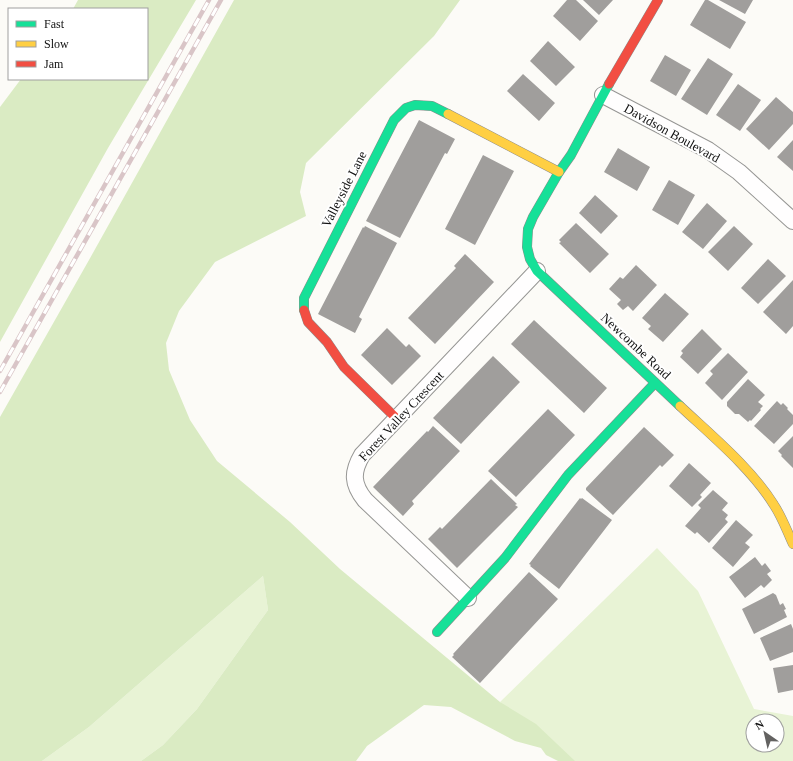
<svg xmlns="http://www.w3.org/2000/svg" width="793" height="761" font-family="Georgia,serif">
<style>
.green{fill:#e8f3d5;fill-rule:evenodd}
.forest{fill:#daebc3}
.building{fill:#a09e9c}
.lines{fill:none;stroke-linecap:round;stroke-linejoin:round}
.street-casing{stroke:#969694;stroke-width:18}
.fast-casing{stroke:#8d8c8b;stroke-width:10}
.slow-casing{stroke:#8d8c8b;stroke-width:10}
.jam-casing{stroke:#8d8c8b;stroke-width:10}
.street{stroke:#fffefe;stroke-width:16}
.fast{stroke:#16e098;stroke-width:9}
.slow{stroke:#ffcf43;stroke-width:9}
.jam{stroke:#f24e42;stroke-width:9}
.rail-casing{stroke:#d9c5c7;stroke-width:4.5}
.rail{stroke:#fff;stroke-width:3;stroke-dasharray:9;stroke-linecap:butt}
.labels{text-anchor:middle;dominant-baseline:central;stroke-width:4;stroke-linejoin:round;paint-order:stroke}
.street-label{font-size:13px;fill:#101010;stroke:#fff}
</style>
<rect width="100%" height="100%" fill="#fcfbf7"/>
<path class="green" d="M657,548L698,591L754,709L793,716V761H570L500,702ZM753,721H777V745H753Z
M263,576L268,610L197,709L163,745L141,761H42L89,727Z"/>
<path class="forest" d="M78,0H196L108,148L0,342V107L21,79H147V9H73Z
M234,0H460L434,36L306,163L300,192L306,216L215,262L179,311L166,343L169,370L190,420L217,461L290,522L340,569L500,702L536,724L575,761H558L546,755L541,748L515,741L451,707L424,705L367,746L356,761H141L163,745L197,709L268,610L263,576L89,727L42,761H0V417L89,260Z"/>
<path class="building" d="M567,0H576L598,21L580,41L553,16Z
M583,0H613L599,15Z
M705,0H708L746,22L730,49L690,25Z
M719,0H753L745,14Z
M548,41L575,67L556,86L530,61Z
M665,55L691,70L676,96L650,81Z
M708,58L733,74L707,115L681,99Z
M523,74L555,103L539,121L507,91Z
M738,84L761,100L740,131L716,115Z
M776,97L793,112V124L769,150L746,129Z
M419,120L455,139L447,154L445,153L400,238L366,221Z
M793,140V171L777,157Z
M618,148L650,167L637,191L604,172Z
M483,155L514,171L475,245L445,229Z
M669,180L695,195L678,225L652,210Z
M595,195L618,216L601,234L579,213Z
M707,203L727,221L703,249L682,232Z
M576,223L609,254L590,273L559,243L561,242L559,240Z
M365,226L397,243L359,317L362,319L355,333L318,314L363,227L364,228Z
M734,226L753,244L728,271L708,252Z
M465,254L494,282L435,344L408,318L456,268L454,266Z
M768,259L786,276L758,304L741,288Z
M636,265L657,285L633,311L628,306L623,310L617,304L621,300L609,289L620,277L623,279Z
M793,280V326L786,334L763,312Z
M665,293L689,314L663,342L648,329L651,326L642,318Z
M534,320L607,388L584,413L511,344Z
M387,328L406,347L409,344L421,356L392,385L361,355Z
M702,329L722,349L698,374L680,357L683,353L681,351Z
M728,353L748,372L722,400L705,383L713,374L710,371Z
M493,356L520,382L461,444L433,418Z
M748,379L765,395L758,402L763,406L760,409L761,410L751,421L750,420L748,422L739,414H735L727,406V402Z
M777,401L781,405L783,403L788,408L787,409L793,415V424L774,444L754,426Z
M548,409L575,435L516,497L488,471Z
M433,426L460,451L412,501L414,504L403,516L373,487L427,431L428,432Z
M644,427L674,455L662,467L660,465L613,515L586,490V488Z
M793,436V468L781,456L782,455L778,451Z
M689,463L711,483L700,495L702,497L692,507L669,486Z
M491,479L517,504L515,505L518,507L457,568L428,539L440,527L442,529Z
M713,490L728,503L722,510L728,515L725,519L728,522L709,543L697,532L695,534L685,526L701,508L698,505Z
M580,498L581,499L582,498L612,520L559,589L530,566L531,565L529,564Z
M736,520L753,535L745,543L750,547L733,567L712,548Z
M755,557L762,566L765,563L771,571L767,574L772,580L764,588L761,585L745,598L729,577Z
M529,572L558,599L480,683L452,657L454,655L453,654Z
M773,593L776,595L780,605L783,603L786,609L784,610L787,617L754,634L742,609Z
M791,624L793,629V652L770,661L760,638Z
M793,665V690L778,693L773,668Z"/>
<g class="lines">
<g class="street-casing">
<path id="street" d="M603,95L708,150L739,172L793,221
M468,598L365,500C352,484 352,472 362,455L537,271"/>
</g>
<g class="fast-casing">
<path id="fast" d="M609,84L571,155L559,172L533,217L528,229L527,247L530,259L537,271L680,406
M304,310V298L394,120L406,108L415,105L432,106L448,114
M437,632L505,558L568,475L655,383"/>
</g>
<g class="slow-casing">
<path id="slow" d="M448,114L559,172
M680,406C712,436 751,468 774,505C782,517 787,531 793,544"/>
</g>
<g class="jam-casing">
<path id="jam" d="M609,84L658,0
M304,310L308,322L327,342L344,367L397,419"/>
</g>
<use href="#street" class="street"/>
<use href="#fast" class="fast"/>
<use href="#slow" class="slow"/>
<use href="#jam" class="jam"/>
<g class="rail-casing">
<path id="rail" d="M0,371L209,0
M0,392L221,0"/>
</g>
<use href="#rail" class="rail"/>
</g>
<g class="labels">
<g class="street-label">
<text transform="translate(672 133) rotate(29)">Davidson Boulevard</text>
<text transform="translate(344 189) rotate(-63)">Valleyside Lane</text>
<text transform="translate(636 346) rotate(43)">Newcombe Road</text>
<text transform="translate(401 416) rotate(-47)">Forest Valley Crescent</text>
</g>
</g>
<rect x="8" y="8" width="140" height="72" fill="#ffffff" stroke="#9f9f9f"/>
<rect x="16" y="21" width="20" height="6" fill="#16e098" stroke="#9f9f9f"/>
<text x="44" y="28" font-size="12" fill="#101010">Fast</text>
<rect x="16" y="41" width="20" height="6" fill="#ffcf43" stroke="#9f9f9f"/>
<text x="44" y="48" font-size="12" fill="#101010">Slow</text>
<rect x="16" y="61" width="20" height="6" fill="#f24e42" stroke="#9f9f9f"/>
<text x="44" y="68" font-size="12" fill="#101010">Jam</text>
<g transform="translate(765 733) rotate(326)"><circle r="19" fill="#ffffff" stroke="#9f9f9f"/>
<path d="M0-3L7 15L0 10L-7 15Z" fill="#636261"/>
<text y="-6" font-size="11" font-weight="bold" text-anchor="middle" fill="#101010">N</text>
</g>
</svg>
